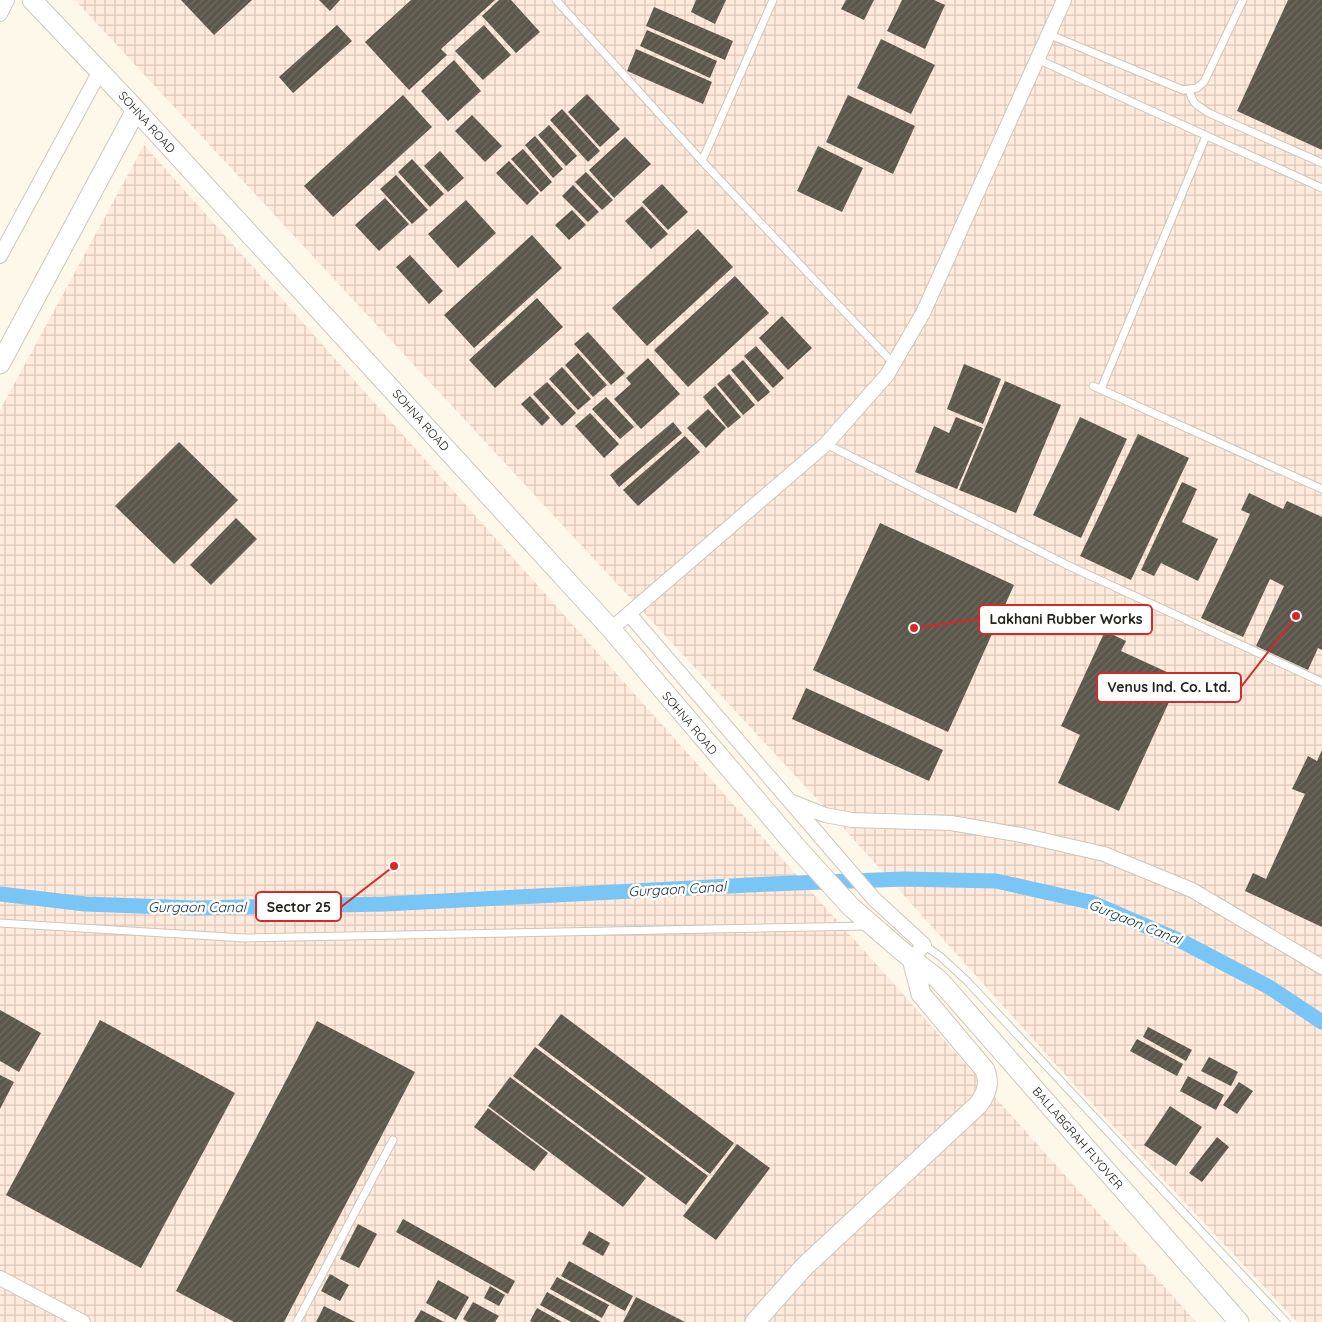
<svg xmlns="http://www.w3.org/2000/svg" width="1322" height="1322" font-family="Quicksand,sans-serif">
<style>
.industrial{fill:url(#industrial-grid)}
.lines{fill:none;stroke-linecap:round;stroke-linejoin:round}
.canal{stroke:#79c5f5;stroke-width:15}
.building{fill:url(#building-hatch)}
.lane-casing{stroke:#ccc7ba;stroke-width:9}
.street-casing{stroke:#ccc7ba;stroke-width:16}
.secondary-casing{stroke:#ccc7ba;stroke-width:21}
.lane{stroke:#fff;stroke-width:7}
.street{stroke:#fff;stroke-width:14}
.secondary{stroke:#fff;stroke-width:19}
.labels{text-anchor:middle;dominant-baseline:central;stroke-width:5;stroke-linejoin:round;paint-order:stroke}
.street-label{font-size:12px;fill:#24221d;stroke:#fff}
.water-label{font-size:14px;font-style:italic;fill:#0c2e42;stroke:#fff}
.leader{fill:none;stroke:#d62828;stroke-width:2}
.callout-dot{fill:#d62828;stroke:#fff;stroke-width:2}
.callout{fill:#fff;stroke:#d62828;stroke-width:2}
.callout-label{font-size:14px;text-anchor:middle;font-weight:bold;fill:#24221d}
</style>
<defs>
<pattern id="industrial-grid" width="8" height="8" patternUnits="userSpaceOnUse" patternTransform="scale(1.25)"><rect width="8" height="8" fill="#ffeadb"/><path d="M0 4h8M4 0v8" fill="none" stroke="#dac8bc"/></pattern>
<pattern id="building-hatch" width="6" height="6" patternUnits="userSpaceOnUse" patternTransform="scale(1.25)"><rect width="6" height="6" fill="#5b574b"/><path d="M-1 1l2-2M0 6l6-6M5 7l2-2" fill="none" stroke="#6f6b61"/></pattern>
</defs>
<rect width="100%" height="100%" fill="#fef8ea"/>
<path class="industrial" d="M75,0H1322V1322H1297L1058,1067L829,812Z
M144,145L1196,1322H0V410Z"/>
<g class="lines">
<path class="canal" d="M0,894L85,904L195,908L385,904L770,884L904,879L996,881L1090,902L1185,943L1269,987L1322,1022"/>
</g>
<path class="building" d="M181,0H252L214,35Z
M319,0H340L330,11Z
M411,0H495L441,49L447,55L409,90L365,42Z
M499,0H511L540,32L516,53L482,16Z
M696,0H726L715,24L691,12Z
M846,0H874L864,20L841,9Z
M902,0H934L945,5L925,49L887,31Z
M1288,0H1322V150L1237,111Z
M654,7L733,41L725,60L646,26Z
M337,25L352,41L293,93L279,77Z
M484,25L511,55L483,80L455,51Z
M647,30L717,61L710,78L640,46Z
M881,39L935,65L911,114L857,88Z
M636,49L712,82L703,104L627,71Z
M454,60L481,91L448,121L421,91Z
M587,94L620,129L600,147L568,112Z
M403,95L432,127L333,217L304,186Z
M848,95L915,126L893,174L826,142Z
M562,109L600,151L588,162L550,120Z
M472,115L502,146L485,162L455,131Z
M549,125L577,156L566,166L538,135Z
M535,136L563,169L553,178L525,145Z
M625,137L651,164L614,198L589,170Z
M818,146L863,168L842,212L797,191Z
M523,149L552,182L541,192L511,159Z
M440,151L464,178L448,192L424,166Z
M412,159L444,194L430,207L398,172Z
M509,161L539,193L527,205L496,173Z
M586,172L613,200L602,210L575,182Z
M396,175L428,210L412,224L380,189Z
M662,184L688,212L668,230L642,202Z
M573,185L599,212L588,222L562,196Z
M385,198L409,224L379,251L355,225Z
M466,200L496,233L458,268L428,234Z
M642,206L668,234L651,249L625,221Z
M572,210L586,225L569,240L555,225Z
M698,229L733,267L647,346L612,308Z
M532,235L562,268L474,348L444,315Z
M410,255L443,291L429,304L396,267Z
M735,276L769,313L688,387L654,350Z
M537,298L563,327L495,388L469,360Z
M782,316L812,348L788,370L759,338Z
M588,332L625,373L611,385L574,344Z
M756,346L784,378L773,388L744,356Z
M578,353L607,385L593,397L565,365Z
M648,358L680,394L641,429L614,399L631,384L626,378Z
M743,360L770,392L758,402L731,370Z
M964,364L1001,379L983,424L947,409Z
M562,367L591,399L578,410L549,379Z
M729,374L755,405L743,415L717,384Z
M1005,381L1061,405L1016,513L959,490Z
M547,382L576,413L562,426L533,394Z
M715,386L741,417L728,428L703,397Z
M530,396L550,418L542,426L521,404Z
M606,397L634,427L620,439L592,409Z
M708,409L726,428L706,448L687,428Z
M590,413L619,444L604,458L575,426Z
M956,417L983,428L957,489L915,472L934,426L949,433Z
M1080,417L1127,439L1081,538L1033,515Z
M673,422L682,433L619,487L610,475Z
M1138,434L1189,458L1131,580L1080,556Z
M685,436L700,452L638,506L623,490Z
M179,442L238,500L174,564L115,506Z
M1182,482L1197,489L1182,522L1218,539L1198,581L1161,563L1154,576L1141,570Z
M1249,493L1283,509L1287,501L1322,517V650L1318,648L1308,670L1256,646L1284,586L1270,579L1243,637L1201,618L1250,514L1241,510Z
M236,518L257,539L211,585L190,565Z
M880,523L1014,585L948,732L813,670Z
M1105,631L1126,641L1121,651L1180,678L1119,811L1058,783L1080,735L1061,726Z
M806,688L943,750L929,781L792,719Z
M1322,750V927L1245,891L1253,873L1266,879L1305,794L1292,789L1308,756L1317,761Z
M0,1010L41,1033L19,1072L0,1061Z
M561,1014L734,1143L710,1174L538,1045Z
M100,1020L235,1093L141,1268L6,1195Z
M317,1021L415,1072L284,1322H234L176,1291Z
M1148,1027L1192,1050L1186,1061L1143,1037Z
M1137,1039L1183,1064L1177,1076L1130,1051Z
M535,1047L708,1176L686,1205L513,1076Z
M1209,1057L1238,1072L1231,1086L1201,1071Z
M0,1075L14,1082L0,1109Z
M1188,1076L1224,1095L1216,1110L1180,1091Z
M510,1077L646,1178L623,1207L488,1106Z
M1239,1082L1253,1091L1237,1114L1223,1105Z
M1170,1106L1202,1127L1176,1166L1144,1145Z
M488,1108L548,1153L534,1171L474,1127Z
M1217,1137L1229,1147L1202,1182L1189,1173Z
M737,1144L770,1168L716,1240L683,1216Z
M403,1219L515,1281L508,1294L396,1232Z
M358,1224L377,1234L359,1268L340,1259Z
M589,1231L610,1243L603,1256L582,1244Z
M569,1261L633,1296L625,1311L561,1276Z
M330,1274L349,1285L340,1301L321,1291Z
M557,1277L609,1305L602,1318L550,1289Z
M438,1280L469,1297L456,1320L426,1303Z
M490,1286L505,1295L499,1306L484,1298Z
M547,1292L601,1322H571L540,1305Z
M636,1297L685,1322H623Z
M473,1302L499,1316L495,1322H468L463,1319Z
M324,1306L355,1322H316Z
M537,1308L562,1322H532L530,1321Z
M421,1310L444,1322H414Z"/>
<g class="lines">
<g class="lane-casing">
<path id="lane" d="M556,0L702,161L894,364
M1048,34L1183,90L1197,88L1204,82L1243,0
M1037,59L1322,188
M1190,91C1191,104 1200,107 1211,114L1322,163
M702,161L773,0
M1093,386L1322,489
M1101,389L1206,136
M826,444L1069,566L1322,682
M0,923L245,938L867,926
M924,945L941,957L967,981L1286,1322
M297,1322L393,1140"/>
</g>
<g class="street-casing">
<path id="street" d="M0,14L7,0
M0,256L100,71
M629,614L874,899L924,945L912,959
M611,629L826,444L887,375L923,313L1064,0
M790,801L825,815L852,820L951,823L1021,835L1104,854L1192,890L1322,967
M0,1278L83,1322"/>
</g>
<g class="secondary-casing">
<path id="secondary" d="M32,0L126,99L611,629L799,850L851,907L903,952L938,979L948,990L1239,1322
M0,364L136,110
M755,1322L804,1267L979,1104C987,1092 990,1083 985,1070L921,994L912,959"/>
</g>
<use href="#lane" class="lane"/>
<use href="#street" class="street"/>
<use href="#secondary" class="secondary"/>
</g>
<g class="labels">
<g class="street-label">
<text transform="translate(147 122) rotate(48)">SOHNA ROAD</text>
<text transform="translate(421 420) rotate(48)">SOHNA ROAD</text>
<text transform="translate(690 723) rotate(50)">SOHNA ROAD</text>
<text transform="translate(1078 1138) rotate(49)">BALLABGRAH FLYOVER</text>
</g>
<g class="water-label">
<text transform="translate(677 889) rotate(-3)">Gurgaon Canal</text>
<text x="197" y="907">Gurgaon Canal</text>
<text transform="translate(1135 922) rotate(22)">Gurgaon Canal</text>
</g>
</g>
<path class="leader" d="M914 628L979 619M1296 616L1241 687M394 866L341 907"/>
<g class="callout-dot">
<circle cx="914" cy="628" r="5"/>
<circle cx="1296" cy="616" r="5"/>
<circle cx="394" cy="866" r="5"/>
</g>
<g class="callout">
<rect x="979" y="605" width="173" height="29" rx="5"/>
<rect x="1097" y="673" width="144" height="29" rx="5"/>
<rect x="256" y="892" width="85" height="29" rx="5"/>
</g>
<g class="callout-label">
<text x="1066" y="624">Lakhani Rubber Works</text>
<text x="1169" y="692">Venus Ind. Co. Ltd.</text>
<text x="299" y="912">Sector 25</text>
</g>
</svg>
